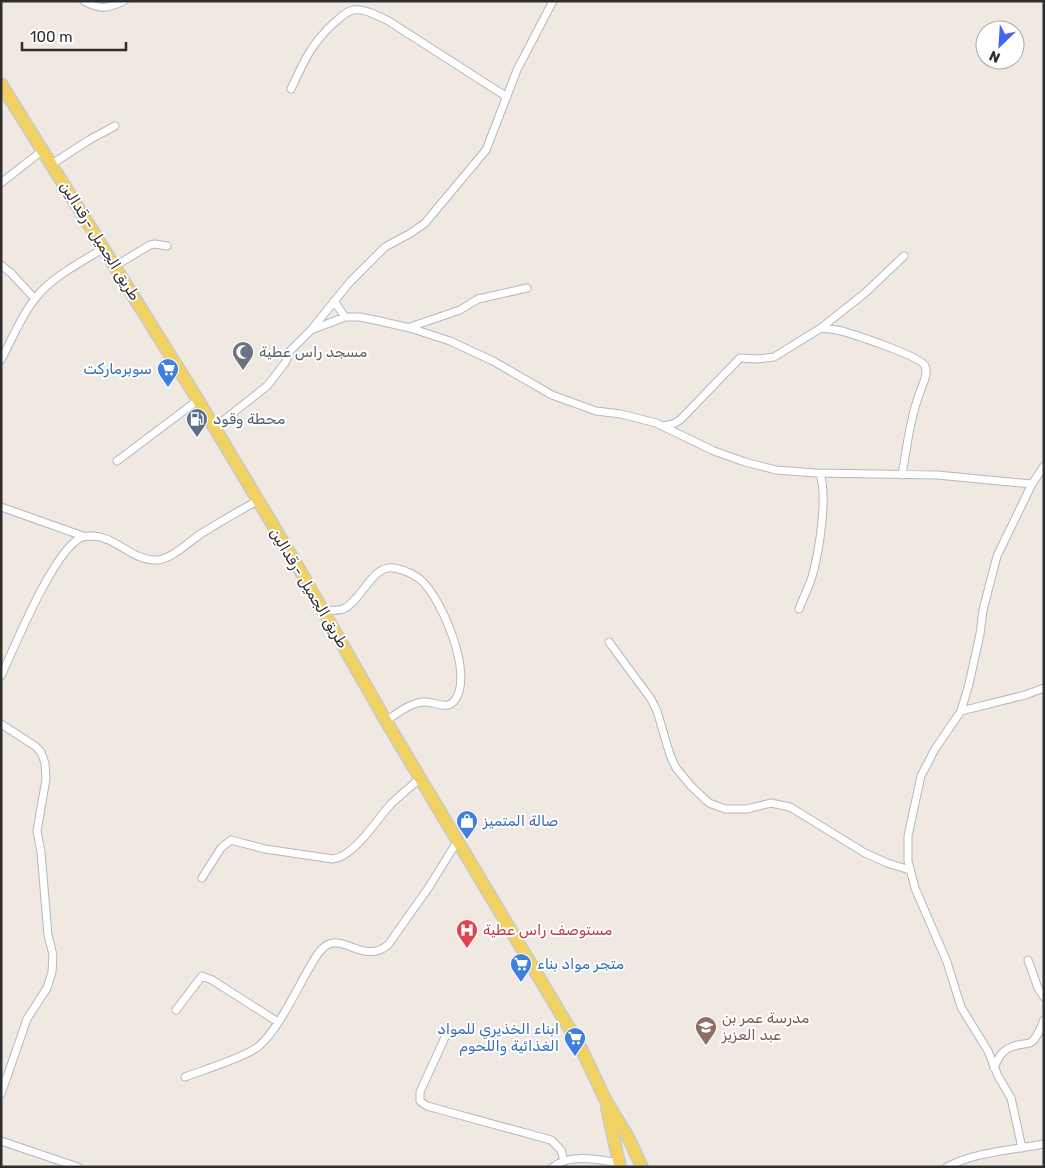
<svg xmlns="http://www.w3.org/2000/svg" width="1045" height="1168" font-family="Rubik,Vazirmatn,sans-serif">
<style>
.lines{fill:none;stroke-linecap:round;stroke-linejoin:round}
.minor-casing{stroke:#b4b7c1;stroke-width:9}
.primary-casing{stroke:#c9c9c9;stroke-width:14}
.minor{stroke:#fff;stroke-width:7}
.primary{stroke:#f2d163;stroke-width:11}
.labels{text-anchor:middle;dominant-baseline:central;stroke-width:4;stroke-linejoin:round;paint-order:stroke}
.street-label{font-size:15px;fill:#2e2e2e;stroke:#fff}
.worship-label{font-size:15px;fill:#5b616d;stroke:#fff;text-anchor:start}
.shop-label{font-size:15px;fill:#366cbe;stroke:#fff;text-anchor:end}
.service-label{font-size:15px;fill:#4e5e75;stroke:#fff;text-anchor:start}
.health-label{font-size:15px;fill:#be3a42;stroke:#fff;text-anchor:start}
.education-label{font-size:15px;fill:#785e54;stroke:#fff;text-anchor:start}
</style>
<rect width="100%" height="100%" fill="#efe9e1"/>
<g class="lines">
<g class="minor-casing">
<path id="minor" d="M84,1C101,10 106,9 124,1
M291,89C304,61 311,44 334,23C340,18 345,12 353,10C365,8 377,16 387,20L507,97
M52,164L89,140L115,126
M1,183L43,150
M1,265L11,273L35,299
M115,266L150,245L155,244L167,246
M334,301L345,317
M410,327L460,310L478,299L527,288
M821,328C827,329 832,329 837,330C850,333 921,356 925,366C929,374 922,385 920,392C910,419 907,446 902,475
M311,330L345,317H360L375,320L410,328L450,341L493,361L552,395L596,411L621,414L656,423L714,451L745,462L776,470L815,473L937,475L1032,484
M1,360C12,339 22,314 38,295C55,275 82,262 104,248
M663,426L673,424L680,420L740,358L757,359L774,357L821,328L865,293L904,256
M214,428L267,386L285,363L290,351L311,330L350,282L385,247L411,233L425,223L486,150L517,70L553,1
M117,461L198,400
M1,507L83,536
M799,609C803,598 809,587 812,577C819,552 828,497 820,474
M324,610C329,610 338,611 343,609C362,601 372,564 394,568C402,569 416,575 422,581C442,600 474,674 455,700C448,710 436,703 427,702C412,701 398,713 386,721
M609,642L651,699L657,711L670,755L676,768L691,786L709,803L725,809H747L771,803L790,807L865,853L887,863L910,870
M1,676C15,646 54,549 82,537C85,536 90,536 93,536C116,537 133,561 156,560C171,560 190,541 202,533C220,522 239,511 257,501
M961,711L1025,695L1044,688
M1,724L35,746L41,752L45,763L46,779L37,831L41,852L48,935L53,955L52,972L47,988L27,1019L1,1094
M202,878L221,848L231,840L265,849L333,859C354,857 377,819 391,804C400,795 411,787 420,778
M1028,960L1038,988L1044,997
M176,1010L202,976L212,980L278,1022
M447,1033L420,1092V1101L427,1106L551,1140L561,1150L564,1161
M994,1068C999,1055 1004,1048 1018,1045C1021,1044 1027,1044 1030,1043C1037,1039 1041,1027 1044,1020
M185,1077C203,1070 246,1057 259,1046C278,1029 294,995 307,972C312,964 318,950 327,945C344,935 365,964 388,945L429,887L458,840
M1,1141L78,1167
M1022,1148L1011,1098L998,1076L988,1051L961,1007L947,962L915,888L908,861V836L921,776L935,749L961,711L969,684L980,634L983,610L997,556L1032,484L1044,466
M553,1167C570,1153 599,1160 619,1163
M947,1167C975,1152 1012,1150 1044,1144"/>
</g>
<g class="primary-casing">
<path id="primary" d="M1,84L198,400L298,567L386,721L581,1048L605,1099L628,1137L642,1167
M607,1108L620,1167"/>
</g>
<use href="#minor" class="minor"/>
<use href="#primary" class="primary"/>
</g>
<defs>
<g id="mosque-pin" transform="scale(1.125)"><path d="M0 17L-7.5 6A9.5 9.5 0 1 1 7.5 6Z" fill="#6b7280" stroke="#fff"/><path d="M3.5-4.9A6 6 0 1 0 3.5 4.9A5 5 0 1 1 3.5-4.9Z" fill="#fff"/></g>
<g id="supermarket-pin" transform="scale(1.125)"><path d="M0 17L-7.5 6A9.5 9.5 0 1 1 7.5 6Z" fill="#3f7fe0" stroke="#fff"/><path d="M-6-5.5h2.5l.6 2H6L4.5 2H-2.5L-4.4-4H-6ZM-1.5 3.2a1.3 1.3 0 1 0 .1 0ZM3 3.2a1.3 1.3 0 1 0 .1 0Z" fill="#fff"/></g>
<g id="fuel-pin" transform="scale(1.125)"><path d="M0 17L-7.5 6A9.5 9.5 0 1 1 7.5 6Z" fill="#5c6f8a" stroke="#fff"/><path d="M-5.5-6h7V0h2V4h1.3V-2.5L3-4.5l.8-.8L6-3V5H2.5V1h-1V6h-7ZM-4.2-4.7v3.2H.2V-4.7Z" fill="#fff"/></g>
<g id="shop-pin" transform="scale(1.125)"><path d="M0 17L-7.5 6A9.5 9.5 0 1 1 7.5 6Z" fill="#3f7fe0" stroke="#fff"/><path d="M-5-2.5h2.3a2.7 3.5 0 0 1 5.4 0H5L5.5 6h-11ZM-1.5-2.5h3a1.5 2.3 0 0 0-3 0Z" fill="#fff"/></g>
<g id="hospital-pin" transform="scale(1.125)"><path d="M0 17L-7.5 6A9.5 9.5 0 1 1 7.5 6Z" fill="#e0444e" stroke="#fff"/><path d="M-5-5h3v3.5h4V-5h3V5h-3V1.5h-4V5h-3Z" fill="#fff"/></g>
<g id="school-pin" transform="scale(1.125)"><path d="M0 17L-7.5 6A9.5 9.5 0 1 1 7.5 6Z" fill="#8d6e63" stroke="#fff"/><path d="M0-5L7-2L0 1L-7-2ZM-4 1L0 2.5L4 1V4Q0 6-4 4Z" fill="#fff"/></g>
</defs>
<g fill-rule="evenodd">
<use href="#mosque-pin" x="243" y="352"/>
<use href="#supermarket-pin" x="168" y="369"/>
<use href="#fuel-pin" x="197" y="419"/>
<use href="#shop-pin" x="467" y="821"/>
<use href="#hospital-pin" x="467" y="930"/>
<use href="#supermarket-pin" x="521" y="964"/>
<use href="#school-pin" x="706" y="1027"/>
<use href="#supermarket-pin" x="575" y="1038"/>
</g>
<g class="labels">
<g class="street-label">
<text transform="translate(100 241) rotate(58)">طريق الجميل -رقدالين</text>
<text transform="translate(309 588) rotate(59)">طريق الجميل -رقدالين</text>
</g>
<g class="worship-label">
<text x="259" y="352">مسجد راس عطية</text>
</g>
<g class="shop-label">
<text x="152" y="369">سوبرماركت</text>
<text x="483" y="821" text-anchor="start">صالة المتميز</text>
<text x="537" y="964" text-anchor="start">متجر مواد بناء</text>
<text x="559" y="1029">ابناء الخذيري للمواد<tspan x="559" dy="17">الغذائية واللحوم</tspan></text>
</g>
<g class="service-label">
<text x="213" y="419">محطة وقود</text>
</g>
<g class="health-label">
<text x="483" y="930">مستوصف راس عطية</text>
</g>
<g class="education-label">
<text x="722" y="1018">مدرسة عمر بن<tspan x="722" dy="17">عبد العزيز</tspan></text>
</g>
</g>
<rect width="1045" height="1168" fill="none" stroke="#2e2e2e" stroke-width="5"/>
<g transform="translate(1000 45) rotate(205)"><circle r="24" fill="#ffffff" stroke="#ababab"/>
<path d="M0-4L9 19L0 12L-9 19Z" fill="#4264fb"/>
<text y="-8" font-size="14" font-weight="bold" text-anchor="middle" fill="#2e2e2e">N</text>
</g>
<path d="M22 42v8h104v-8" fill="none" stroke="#2e2e2e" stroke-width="2.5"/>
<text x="30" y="42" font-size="15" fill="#2e2e2e" stroke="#ffffff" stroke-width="4" paint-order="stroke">100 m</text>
</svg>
